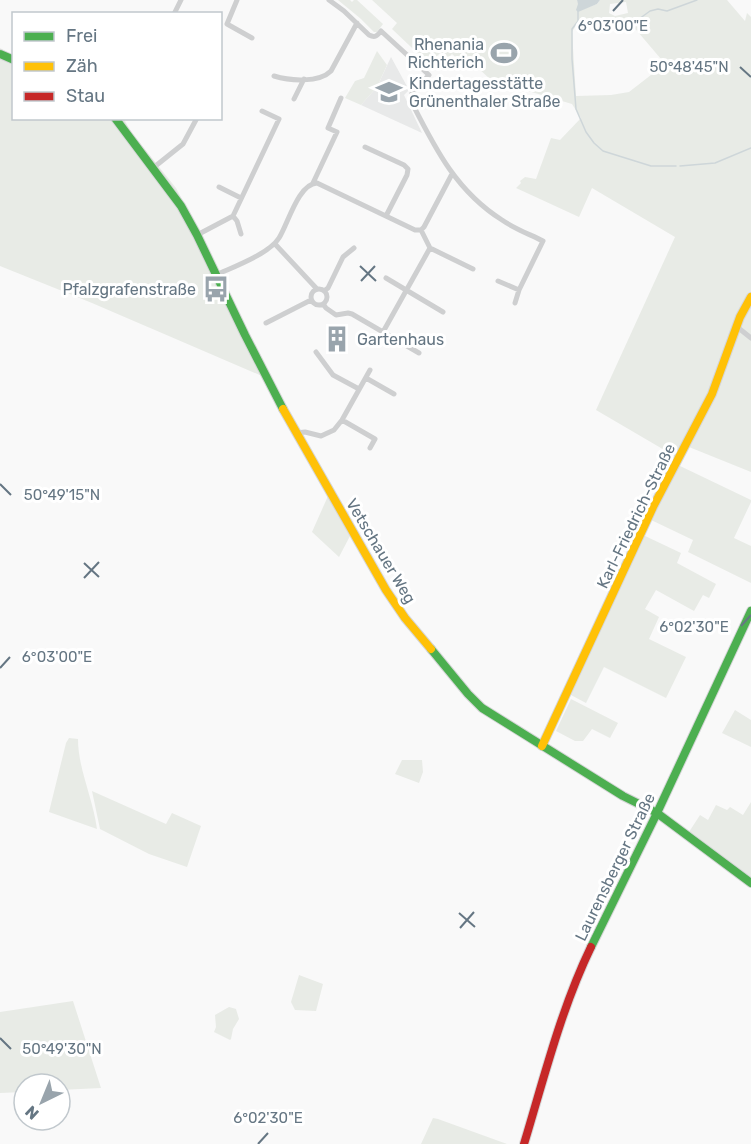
<svg xmlns="http://www.w3.org/2000/svg" width="751" height="1144" font-family="Rubik,sans-serif">
<style>
.built{fill:#e8e9e9}
.green{fill:#e8ebe6;fill-rule:evenodd}
.water{fill:#ced6d9}
.lines{fill:none;stroke-linecap:round;stroke-linejoin:round}
.stream{stroke:#ced6d9;stroke-width:1.5}
.fast-casing{stroke:#d5d6d7;stroke-width:10}
.slow-casing{stroke:#d5d6d7;stroke-width:10}
.jam-casing{stroke:#d5d6d7;stroke-width:10}
.street{stroke:#cecfd0;stroke-width:5}
.fast{stroke:#4caf50;stroke-width:8}
.slow{stroke:#ffc107;stroke-width:8}
.jam{stroke:#c62828;stroke-width:8}
.ticks{fill:none;stroke:#657683;stroke-width:2}
.labels{text-anchor:middle;dominant-baseline:central;stroke-width:6;stroke-linejoin:round;paint-order:stroke}
.poi-label{font-size:16px;fill:#657683;stroke:#fff;text-anchor:end}
.street-label{font-size:16px;fill:#657683;stroke:#fff}
.ticks-label{font-size:15px;text-anchor:middle;fill:#657683;stroke:#fff;stroke-width:6;stroke-linejoin:round;paint-order:stroke}
</style>
<rect width="100%" height="100%" fill="#f9f9f9"/>
<path class="built" d="M391,57L409,90L404,95L422,133L361,105L377,87Z"/>
<path class="green" d="M338,0H350L352,2L354,0H357L383,24L377,32H374L361,19Z
M372,0H577L581,10L597,4L600,0H727L745,21L747,13L751,17V472L684,445L678,458L596,410L675,237L592,188L579,217L516,188L521,183L520,181L525,177L536,179L551,138L560,140L581,118L572,104L491,80L464,55L459,60L452,54L448,58L441,52L429,64L392,29L397,23ZM626,2L628,13L615,16L609,13L610,4ZM578,22C589,26 595,31 608,29C617,28 623,23 632,25L661,59L660,68L629,92L611,95L576,96L572,32Z
M0,48L13,55L14,118L124,119L131,132L176,188L205,242L248,334L269,372L262,376L92,303L0,266Z
M377,51L387,65L377,87L361,105L345,98L355,81L364,78Z
M678,465L751,500V502L734,538L751,546V583L688,552L693,540L649,519Z
M328,496L350,536L339,557L312,532Z
M643,535L681,553L677,563L716,584L709,598L703,595L694,611L656,590L645,609L659,617L649,639L686,657L666,698L604,667L586,703L569,694Z
M571,699L618,723L610,738L592,729L583,741H575L556,731Z
M735,710L751,720V747L722,733Z
M69,738L78,739C78,769 93,798 97,829L49,812L66,743Z
M402,760H422L423,772L419,783L395,774Z
M92,791L166,824L172,813L201,826L187,867L149,854L100,829Z
M751,802V879L689,832L700,815L708,820L716,805L727,810L730,807L743,815Z
M299,975L323,984L316,1011L295,1010L291,1002Z
M73,1001L101,1088L60,1090V1084H24V1092L0,1093V1012Z
M229,1007L236,1009L239,1019L233,1029L231,1039L230,1040L214,1032L216,1027L215,1015Z
M433,1118L438,1119L507,1144H421Z"/>
<path class="water" d="M577,0H600L597,4L578,12L576,10L578,4Z"/>
<g class="lines">
<path class="stream" d="M578,11V21L572,29V59L576,109L586,132L594,143L603,151L651,166H676
M578,21L594,28H611L639,19L650,11L658,9L667,11L697,0
M680,166L715,163L751,148"/>
<g class="fast-casing">
<path id="fast" d="M0,54L14,60
M115,118L181,206L197,235L245,335L283,409
M431,649L468,694L482,708L623,796L657,813L751,883
M591,947L657,813L751,611"/>
</g>
<g class="slow-casing">
<path id="slow" d="M283,409L386,590L405,618L431,649
M542,746L653,507L712,394L740,317L751,297"/>
</g>
<g class="jam-casing">
<path id="jam" d="M524,1144C544,1078 561,1009 591,947"/>
</g>
<path class="street" d="M237,0L227,24L252,38
M329,0L344,11L369,35C375,38 377,36 381,31L429,75L412,93L411,97V101C435,148 456,191 502,220C515,229 529,234 543,241L519,290L515,303
M174,14L181,0
M274,76C290,81 319,83 331,71L357,23
M294,99L304,79
M365,147L404,165L408,169L407,175L386,216
M153,168L183,144L197,118
M313,183L337,132L328,128L341,98
M219,187L241,198
M233,216L237,221L241,234
M421,230L430,248L473,269
M197,235L233,216L279,119L262,111
M275,244L317,289
M216,275C233,267 269,254 279,238C288,224 298,184 317,183L415,230H421L424,227L452,174
M386,278L443,312
M498,281L519,290
M311 297a8 8 0 1 1 16 0a8 8 0 1 1-16 0Z
M324,291L328,288L343,257L354,248
M323,304L326,308L336,315L348,313L352,314L419,353
M266,323L311,300
M736,326L751,338
M383,332L430,248
M316,352L333,375L359,389
M366,378L394,394
M342,420L375,439L370,448
M296,433L305,432L321,436L334,430L342,420L370,370"/>
<use href="#fast" class="fast"/>
<use href="#slow" class="slow"/>
<use href="#jam" class="jam"/>
</g>
<path class="ticks" d="M613,11L623,0M740,67L751,77M360,266L376,281M361,281L375,266M0,484L11,495M84,563L99,577M84,578L99,562M741,626L751,615M0,668L10,657M459,913L475,927M460,928L474,912M0,1038L11,1049M258,1144L268,1133"/>
<defs>
<g id="stadium-bare" transform="scale(2.07)"><path d="M0-5a6.5 5 0 1 0 0 10a6.5 5 0 1 0 0-10ZM-3.5-1.8h7v3.6h-7Z" fill="#99a4ac" stroke="#fff" stroke-width="2.5" paint-order="stroke"/></g>
<g id="school-bare" transform="scale(2.07)"><path d="M0-5L7-2L0 1L-7-2ZM-4 1L0 2.5L4 1V4Q0 6-4 4Z" fill="#99a4ac" stroke="#fff" stroke-width="2.5" paint-order="stroke"/></g>
<g id="bus-bare" transform="scale(2.07)"><path d="M-5-6H5V4H4V6H2V4H-2V6H-4V4H-5ZM-3.5-4V0h7V-4ZM-3.5 1.2v1.5H-2V1.2ZM2 1.2v1.5H3.5V1.2Z" fill="#99a4ac" stroke="#fff" stroke-width="2.5" paint-order="stroke"/></g>
<g id="building-bare" transform="scale(2.07)"><path d="M-4-6H4V6H1V3H-1V6H-4ZM-2.5-4.3h1.7v1.8h-1.7ZM.8-4.3h1.7v1.8H.8ZM-2.5-1h1.7V.8h-1.7ZM.8-1h1.7V.8H.8Z" fill="#99a4ac" stroke="#fff" stroke-width="2.5" paint-order="stroke"/></g>
</defs>
<g fill-rule="evenodd">
<use href="#stadium-bare" x="504" y="53"/>
<use href="#school-bare" x="389" y="92"/>
<use href="#bus-bare" x="216" y="289"/>
<use href="#building-bare" x="337" y="339"/>
</g>
<g class="labels">
<g class="poi-label">
<text x="484" y="44">Rhenania<tspan x="484" dy="18">Richterich</tspan></text>
<text x="409" y="83" text-anchor="start">Kindertagesstätte<tspan x="409" dy="18">Grünenthaler Straße</tspan></text>
<text x="196" y="289">Pfalzgrafenstraße</text>
<text x="357" y="339" text-anchor="start">Gartenhaus</text>
</g>
<g class="street-label">
<text transform="translate(636 516) rotate(-64)">Karl-Friedrich-Straße</text>
<text transform="translate(381 551) rotate(59)">Vetschauer Weg</text>
<text transform="translate(615 867) rotate(-64)">Laurensberger Straße</text>
</g>
</g>
<g class="ticks-label">
<text x="613" y="31">6°03'00"E</text>
<text x="689" y="72">50°48'45"N</text>
<text x="62" y="500">50°49'15"N</text>
<text x="694" y="632">6°02'30"E</text>
<text x="57" y="662">6°03'00"E</text>
<text x="62" y="1054">50°49'30"N</text>
<text x="268" y="1123">6°02'30"E</text>
</g>
<rect x="12" y="12" width="210" height="108" fill="#ffffff" stroke="#c1c8cd" stroke-width="1.5"/>
<rect x="24" y="32" width="30" height="9" fill="#4caf50" stroke="#c1c8cd" stroke-width="1.5"/>
<text x="66" y="42" font-size="18" fill="#657683">Frei</text>
<rect x="24" y="62" width="30" height="9" fill="#ffc107" stroke="#c1c8cd" stroke-width="1.5"/>
<text x="66" y="72" font-size="18" fill="#657683">Zäh</text>
<rect x="24" y="92" width="30" height="9" fill="#c62828" stroke="#c1c8cd" stroke-width="1.5"/>
<text x="66" y="102" font-size="18" fill="#657683">Stau</text>
<g transform="translate(42 1102) rotate(223)"><circle r="28" fill="#ffffff" stroke="#c1c8cd" stroke-width="1.5"/>
<path d="M0-4.5L10 22L0 15L-10 22Z" fill="#99a4ac"/>
<text y="-9" font-size="16" font-weight="bold" text-anchor="middle" fill="#657683">N</text>
</g>
</svg>
